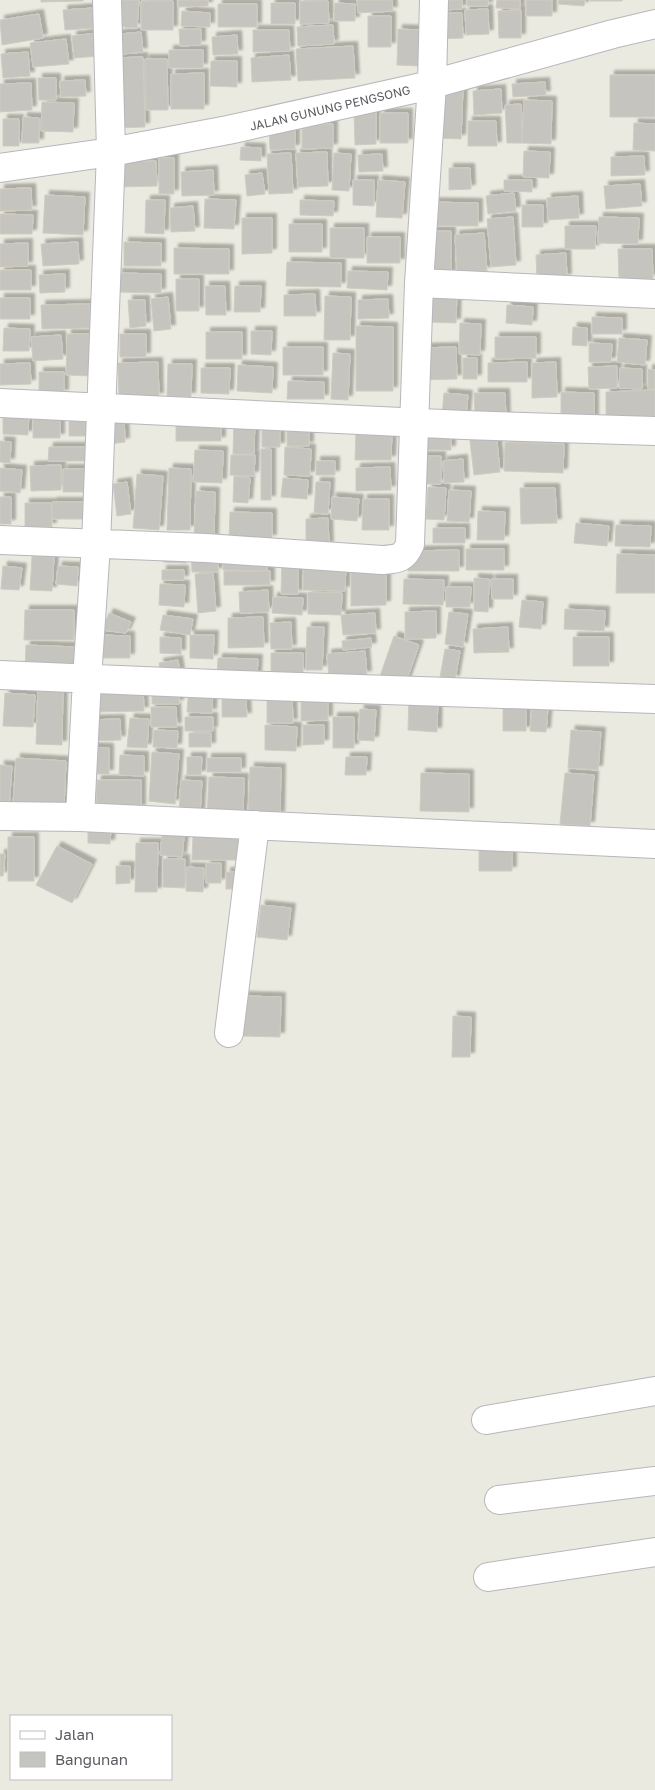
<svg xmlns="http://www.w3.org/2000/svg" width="655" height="1790" font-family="'Golos Text',sans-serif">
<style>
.building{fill:#c6c4be;stroke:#ceccc0;filter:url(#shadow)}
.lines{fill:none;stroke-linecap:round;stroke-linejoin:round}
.minor-casing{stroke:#b6b7bc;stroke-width:30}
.minor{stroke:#fff;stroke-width:28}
.labels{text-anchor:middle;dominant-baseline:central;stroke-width:4;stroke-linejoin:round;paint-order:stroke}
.street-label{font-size:12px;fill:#595b60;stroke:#fff}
</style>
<defs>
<filter id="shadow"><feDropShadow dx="4.5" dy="-4.5" stdDeviation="1" flood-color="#0004"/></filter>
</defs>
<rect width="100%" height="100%" fill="#eaeae0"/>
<path class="building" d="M41,0H83V1L41,2Z
M113,0H139L137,28L111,26Z
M178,0H208V6L178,7Z
M357,0H392L393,11L358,13Z
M443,0H462V9L443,10Z
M467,0H488V6H467Z
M497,0H520V9L496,8Z
M526,0H552V16H526Z
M559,0H585L584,6L558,4Z
M590,0H622V1H590Z
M141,1H173V30H141Z
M300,1H328L329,23L300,24Z
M271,3H295V24H271Z
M335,3L355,4V21H334Z
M218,4H257V27H218Z
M94,8L95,28L65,30L63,10Z
M488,9L489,34L466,35L465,10Z
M521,10V38H499L498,11Z
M182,11L210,13V27L181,26Z
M437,13H462L463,38L437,39Z
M39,14L43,38L2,45L0,20Z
M368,16H391V47H368Z
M333,25L334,44L298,46L297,27Z
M179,29H201V45L180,46Z
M398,29L420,30L419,66L397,65Z
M253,30H289L290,51L253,52Z
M141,32L143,52L112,55L110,35Z
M97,33L99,56L74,58L72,36Z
M237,35L238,54L213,55L212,37Z
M66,39L69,64L33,67L30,43Z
M353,46L355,78L298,81L296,49Z
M169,50H203V68H169Z
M28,52L30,76L3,78L1,54Z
M289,55L291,80L252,82L251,58Z
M143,57L145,127L113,128L111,58Z
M145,59H167L168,110H146Z
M211,61H237V87L210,86Z
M204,73V109H171V74Z
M610,75H655V117H610Z
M38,78H56V100H39Z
M85,80L86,96L61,97L60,81Z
M545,82L546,95L513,97L512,84Z
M31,83L32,110L0,112V84Z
M437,87L463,88L461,139L436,138Z
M501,89L502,113L474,115L473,91Z
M524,100L552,101L551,144L522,143Z
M42,102L74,103L73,132L41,131Z
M521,104L522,143H507L505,105Z
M354,112H376V144L355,145Z
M380,113H408V143H380Z
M23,117L39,118V143H22Z
M3,119H19V146H3Z
M468,121H496L497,146H468Z
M634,123L655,124V151L633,150Z
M333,124V148L302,149V125Z
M295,127V149L270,150L269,128Z
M241,147L261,148V161L240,160Z
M524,151L550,152L549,178L523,177Z
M327,152L328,186L298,187L296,153Z
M291,153L293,193L269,194L267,154Z
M334,153L351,154L349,191L332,190Z
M382,154L383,171L359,172L358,155Z
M644,156L645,175L611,176V157Z
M159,158H174V194H159Z
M119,161H156L157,186L119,187Z
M449,168H470L471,189L449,190Z
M213,170L214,195L182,196L181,172Z
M262,173L265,194L247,196L245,175Z
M353,180H374V206L353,205Z
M378,180L405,182L402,218L376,217Z
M504,180H532V192L504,191Z
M640,184L642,206L606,209L604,186Z
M31,188L32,210L0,211V189Z
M514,193L516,211L488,214L486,196Z
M45,195L85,197L83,235L43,233Z
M578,196L579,218L548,220L547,198Z
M205,199L236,200L234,229L204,228Z
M146,200H165L164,234L145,233Z
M300,200L334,201L333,216L300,215Z
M427,202L478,203V226H427Z
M522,205H543V227H522Z
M193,206L195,231L171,232L170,208Z
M0,214L33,215L32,234H0Z
M513,217L516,265L491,267L487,219Z
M599,217L639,218L638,244L598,243Z
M242,218H272V253L242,254Z
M289,224H322V252H289Z
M565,226H596L595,249H565Z
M330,228H364V258H330Z
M424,231H451V275H424Z
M484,233L487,271L457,272L455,235Z
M367,237H400V263H367Z
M78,242L79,264L43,266L41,244Z
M124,242L161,243V266H124Z
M28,243V266L0,267V244Z
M174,248L229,249V274H174Z
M618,249H652L653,279H619Z
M566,253L567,278L537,280L536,255Z
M287,262L341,263V287L286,286Z
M0,270H31V290H0Z
M348,271L388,272L387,290L347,288Z
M118,273L161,274V293L118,292Z
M65,274V292L40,293L39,275Z
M176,279H199V311H176Z
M205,286H225L226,315H206Z
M235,286H261L260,312H234Z
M427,291H457L456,323L427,322Z
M315,294L316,316H284V295Z
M325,296L351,297L350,340H324Z
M168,297L171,329L154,331L151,299Z
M0,298H30V319H0Z
M388,299L389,318L358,319V300Z
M128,300H145L146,326L130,328Z
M90,304V328L42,329L41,305Z
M507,305L533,307L532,325L506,323Z
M592,317L622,318V334H592Z
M460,323L481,324L480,355L459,354Z
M356,326L393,327V391H356Z
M573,327L587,328V346L572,345Z
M4,328L30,329L29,351H3Z
M251,331H272L271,355L251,354Z
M206,332H242V359H206Z
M67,334H92L91,376L66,375Z
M120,334H146V357H120Z
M61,335L63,359L33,361L31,337Z
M495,337H536V358L495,359Z
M619,338L647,340L645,365L617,362Z
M589,343L612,344L611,362H589Z
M283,347H323V375H283Z
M456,347L457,379L420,380L419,348Z
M333,353L350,354L348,400L331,399Z
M463,358H477V379H463Z
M158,362L159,397L119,398L118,363Z
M527,362V382H488V363Z
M556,362L557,397L532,398V363Z
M30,363L31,384L0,385V364Z
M168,364H192L191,397L167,396Z
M238,365L273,367L272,393L237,391Z
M617,366V388L589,389L588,367Z
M201,368H230L229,394L201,393Z
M620,368L642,369V389L619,388Z
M648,369L655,370V389H648Z
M39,372H64V394H39Z
M288,381L324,382V399H287Z
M655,390V419L606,420V392Z
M561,392L594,393V420H561Z
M444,393L468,395L466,417L442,415Z
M474,393H505L506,419H475Z
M3,410L29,411L28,435L3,434Z
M69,410H89V436H69Z
M176,413L221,414V441H176Z
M33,415H60V438H33Z
M124,415L125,442L109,444L107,416Z
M234,416H255L254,454H233Z
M262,417H280V447H262Z
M287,422H309V446H287Z
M417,427H451V450H417Z
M356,431H392L391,460H355Z
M496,431L500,472L474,475L469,433Z
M0,441L11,442L10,463L0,462Z
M505,442L564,444L563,473L504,471Z
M49,447H88V461H48Z
M285,447L311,449L310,476L284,475Z
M261,449H271V500H261Z
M195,450L223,451L222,483L193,482Z
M231,455H255L254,476L230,475Z
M414,456H441V484H414Z
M463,459L464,482L444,483L443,461Z
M316,461H335V475H316Z
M61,465V490L31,491L30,466Z
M390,467L391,490L356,491V468Z
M0,468L22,470L20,493L0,491Z
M169,468L191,469L190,530H167Z
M63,469H87L86,492H63Z
M137,474L163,476L159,530L133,528Z
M234,476L250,478L248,503L233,502Z
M283,478L308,480L307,499L281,497Z
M127,482L131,514L117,516L113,484Z
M316,482H330L328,514L314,513Z
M428,487L446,488L444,520L426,519Z
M520,488H555L557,523L521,524Z
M449,490L471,491L469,522L447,521Z
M196,491L215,492L214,539L194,538Z
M0,497H11V524H0Z
M332,497L359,499L357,521L331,519Z
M363,499H389V530H362Z
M52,502H83V519H52Z
M25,503H51L52,527H25Z
M478,511L505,512L504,540H477Z
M230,512L272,513V539L229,538Z
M328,518L329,546L306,547V519Z
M576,523L609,526L607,546L574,543Z
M616,525L651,526L650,547L615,546Z
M433,528H465V543H433Z
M163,549L186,550V563L163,562Z
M466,549H504V570H466Z
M459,550V571H408V551Z
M191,552H218V572H192Z
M223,552L267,553V571L223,570Z
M617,554L655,555V593H616Z
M282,555L298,556V594H281Z
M32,556L54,557L52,591L30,590Z
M304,560L346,561L345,591L303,590Z
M3,566L22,568L19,590L1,589Z
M58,566L78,567L77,586L56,584Z
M162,570H184V580H162Z
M224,571H270V585H224Z
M386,571V605L351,606V572Z
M213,573L216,611L198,613L195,574Z
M474,578L489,579L488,612L474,611Z
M404,579L444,580L443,605L403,604Z
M491,579H513V599H492Z
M160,584L185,585L184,607L159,605Z
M446,587H471L470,607H446Z
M268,590L269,612L240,613L239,592Z
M308,592L342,593L341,615L308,614Z
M273,597L303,598L302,615L272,613Z
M522,600L543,602L541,629L519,627Z
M565,609L605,611L604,631L564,629Z
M25,610H74V640H24Z
M436,611V638L405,639V612Z
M449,612L468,614L463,647L445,644Z
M109,613L131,622L126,633L102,630Z
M375,613L376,633L343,635L341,615Z
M163,615L193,619L190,635L160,630Z
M263,617L264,647L228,648V618Z
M291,622L292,649H271L270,623Z
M307,627H324L322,670H306Z
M508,627L509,652L474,653L473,629Z
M98,635L130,636V658H98Z
M190,635H214L213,659L190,658Z
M394,636L419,645L404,688L379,679Z
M160,637L181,638V654L160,653Z
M573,637H609V666H573Z
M371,638L372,647L343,650L342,641Z
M26,645L76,647L74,672L25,670Z
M445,649L460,651L455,680L440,677Z
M365,651L367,675L329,678L327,654Z
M271,653H303V673H271Z
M218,658L258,659L257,676L217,675Z
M178,660L180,673L161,676L159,663Z
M38,685L63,686L62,745L36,744Z
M143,685L144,711L91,712L90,687Z
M189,686L213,687L212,713L187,712Z
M152,688H179V704H152Z
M5,693L35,695L33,727L3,726Z
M267,693H292L293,723H267Z
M409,695L438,696L437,732L408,730Z
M301,698H328V720L301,721Z
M222,699H246L247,717H222Z
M503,705H526V731H503Z
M151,707H176L177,727H151Z
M532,707L548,708L546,732L530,731Z
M360,709L376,710L374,741L358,740Z
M185,717H213V731H185Z
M333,717H354V748H333Z
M130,718L149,719L147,748L127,747Z
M120,719L121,740L87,741L86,720Z
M265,725L297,727L296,751L265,750Z
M303,725H324V744L303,745Z
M154,730L178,731L177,748L153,747Z
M571,730L601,732L598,770L568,768Z
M189,733H211V747H189Z
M86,747L109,748V774H85Z
M152,752L179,754L175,804L149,801Z
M120,755L144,756V776L119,775Z
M187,757H202L201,775H187Z
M346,757H367L366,775H345Z
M16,758L66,761L64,808L13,805Z
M207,758H241V772H207Z
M0,765L12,766L9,809L0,808Z
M250,767L281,768L280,816L248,815Z
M421,773L469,774V812L420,811Z
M565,773L594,775L590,826L560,824Z
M209,777L244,778L243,817L207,816Z
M97,780H141V809H96Z
M181,780L202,781L200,814L179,813Z
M88,826L111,828L110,844L88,843Z
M163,826L185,828L182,857L160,855Z
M193,835H240V860H192Z
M8,837H34V881H8Z
M479,840H512V871H479Z
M136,843H158L157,892H135Z
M57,846L92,864L72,903L36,885Z
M0,854H5L3,876H0Z
M163,859H185V888L163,887Z
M206,863H221V883H206Z
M116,866H130V883L116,884Z
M187,867L204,868L203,892L186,891Z
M226,872H240V889H226Z
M261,905L291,908L287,940L257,937Z
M244,996L281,997L280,1037L243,1036Z
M453,1016L471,1017L470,1057H452Z"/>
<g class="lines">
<g class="minor-casing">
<path id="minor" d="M0,168L111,152L228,130L422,87L613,34L655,24
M419,283L655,294
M0,403L464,425L655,431
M0,540L206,548L382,560C397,559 404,559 410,544L419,283L432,84L434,0
M0,675L239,685L655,699
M0,816L80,817L655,844
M80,817L87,679L96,545L111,152L107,0
M229,1033L255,825
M486,1420L655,1391
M499,1500L655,1481
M488,1577L655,1552"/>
</g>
<use href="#minor" class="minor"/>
</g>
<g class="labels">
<g class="street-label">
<text transform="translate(330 108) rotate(-13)">JALAN GUNUNG PENGSONG</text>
</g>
</g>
<rect x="10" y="1715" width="162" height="65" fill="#ffffff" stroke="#bdbdbf"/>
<rect x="20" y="1731" width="25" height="8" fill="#ffffff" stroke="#bdbdbf"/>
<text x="55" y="1740" font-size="15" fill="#595b60">Jalan</text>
<rect x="20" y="1752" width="25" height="15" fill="#c6c4be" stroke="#bdbdbf"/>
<text x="55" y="1765" font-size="15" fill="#595b60">Bangunan</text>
</svg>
